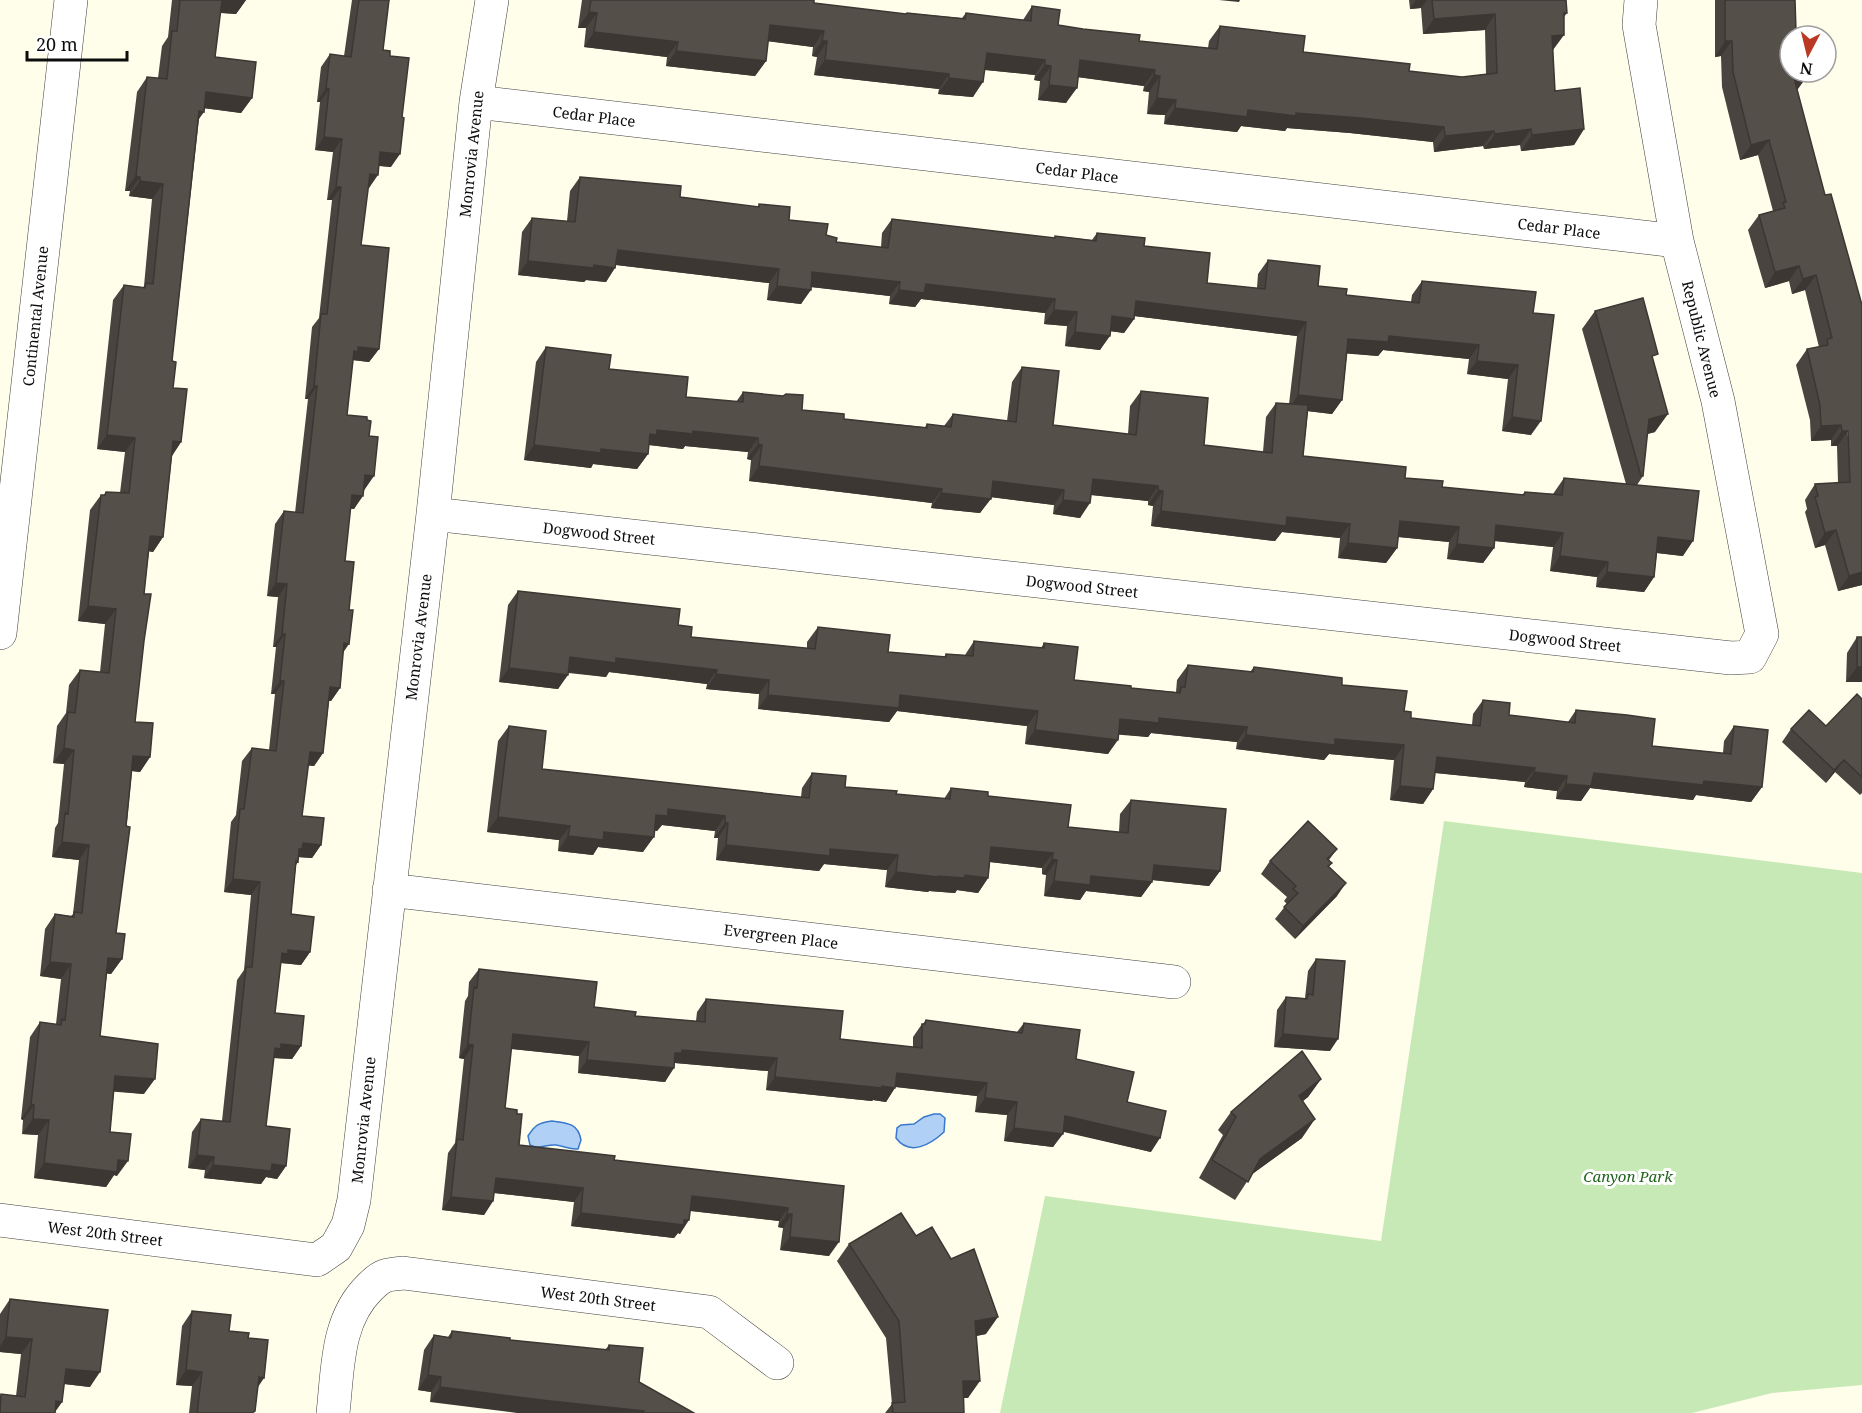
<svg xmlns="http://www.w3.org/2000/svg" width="1862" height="1413" font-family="'Noto Serif',serif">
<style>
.green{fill:#c7e9b6}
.water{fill:#b1d0f6;stroke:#3878cd;stroke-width:1.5}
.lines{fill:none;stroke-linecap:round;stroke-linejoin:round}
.minor-casing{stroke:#3f3f3f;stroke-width:34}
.minor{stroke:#fff;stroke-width:33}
.wall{fill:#49443f}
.shaded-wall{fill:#3c3733}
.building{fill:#554f49;stroke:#3c3733;stroke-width:1.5}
.labels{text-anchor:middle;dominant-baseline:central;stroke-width:6;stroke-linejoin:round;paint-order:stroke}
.street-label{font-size:15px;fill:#0c0c0c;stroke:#fff}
.park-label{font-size:15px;font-style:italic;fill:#20631d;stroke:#fff}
</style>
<rect width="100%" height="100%" fill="#fffeeb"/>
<path class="green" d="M1444,821L1862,873V1385L1772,1393L1692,1413H1000L1045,1196L1381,1241Z"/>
<path class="water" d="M934,1114H940L945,1118L944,1132C931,1144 910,1157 896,1138L897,1128L901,1125L914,1124L924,1117Z
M552,1121C567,1123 578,1123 581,1140L578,1149C570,1150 564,1146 556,1145C546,1144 539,1150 530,1145L528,1136C535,1125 538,1123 552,1121Z"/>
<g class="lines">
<g class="minor-casing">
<path id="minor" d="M476,102L1677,241
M433,514L1731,658L1750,657L1762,634L1718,401L1677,241L1639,25L1641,0
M0,633L71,0
M389,890L1174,982
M0,1220L317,1260L336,1247L348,1225L354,1200L433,514L476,102L492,0
M333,1413C338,1369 336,1320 370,1287C374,1283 379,1278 385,1276C390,1274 397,1274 403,1273L709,1312L777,1363"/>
</g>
<use href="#minor" class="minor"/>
</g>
<path class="wall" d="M172,0H246L236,14L220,13L215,57L252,98L241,113L204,108L199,119L172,361L173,388L181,442L172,456L163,537L153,552L149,551L144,594V641L135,722L150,757L140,772L132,771L116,933L122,959L111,974L107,973L100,1036L144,1094L114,1091L110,1132L117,1176L114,1175L106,1187L34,1178L38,1135L22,1134L23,1120L21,1119L30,1037L40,1022L56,1024L61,979L40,976L45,929L55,914L71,916L73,914L79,860L52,857L55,828L58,823L64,764L53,763L57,726L66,713L69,685L80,670L100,672L105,624L78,621L90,510L101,495H104L106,492L120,493L125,452L97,449L113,300L124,285L143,287L144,286L152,199L129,196L130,191H125L137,92L147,77L158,78L162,46L168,37Z
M352,0H390L388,2L383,50L390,56L391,167L379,166L369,188H368L361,245L379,349L369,362L353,360L347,415L365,489L354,509L350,508L345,561L343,652L340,688L331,701H329L323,753L314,766L308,765L302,816L321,845L312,858L298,857V862L296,865L291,914L310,952L301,965L281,963L275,1013L301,1046L292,1059L274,1058L273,1059L266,1126L286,1166L277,1179L266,1177L261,1184L204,1178L205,1170L188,1168L192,1132L201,1119L222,1121L237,980L244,970L251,895L224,892L231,822L236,815L242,761L252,748L269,750L275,694H271L276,647H273L278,597L267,596L275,524L284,511L295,513L308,399H305L312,327L319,318L332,200H327L333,152L315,150L320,102H317L321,67L330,54L344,56Z
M582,0H814V3L905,14L907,13L962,18L966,13L1023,20L1032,6L1058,25L1139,41L1208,48L1209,41L1220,26L1303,52L1409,71L1462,77L1486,74L1485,30L1423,34L1421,8L1410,9L1409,0H1566L1567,13L1564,17L1553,50L1555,91L1584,129L1574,145L1521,151L1520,145L1484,149L1483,146L1434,152L1433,142L1350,133L1287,128L1285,131L1241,126L1237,132L1164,124L1165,115L1147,114L1149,92L1143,91L1144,86L1078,77L1066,103L1038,100L1040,81L1034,80L1035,75L985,70L973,97L938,94L939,89L814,75L817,57L812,56L813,47L768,41L766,61L755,76L666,66L667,57L584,47L586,28H578Z
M1715,0H1795L1797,90L1825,195L1862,585L1838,591L1825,545L1815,548L1805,512L1807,509L1805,500L1815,484L1838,483L1837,446H1831V440L1811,441L1810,420L1796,365L1807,349L1819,347L1805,290L1792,294L1789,281L1765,288L1748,230L1759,215L1773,211L1758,155L1740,160L1722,87L1721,56L1715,57Z
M580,177L680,197L758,207L759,204L789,220L826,235L836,242L881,247L882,233L892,219L1054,238L1055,236L1092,240L1097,233L1144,246L1207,283L1257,288L1258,274L1268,260L1318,286L1346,295L1411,302L1412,295L1422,281L1533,313L1531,435L1502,431L1508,379L1467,374L1469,359L1383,350L1378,356L1347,353L1342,400L1332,414L1308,411L1303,456L1405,478L1442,487L1522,495L1525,492L1553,494L1564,478L1626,484L1582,329L1595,311L1654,361L1655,432L1647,434L1643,476L1637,485L1683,556L1657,553L1654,577L1644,592L1596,587L1597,577L1550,571L1553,547L1494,541V548L1483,563L1447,559L1449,542L1398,537L1397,548L1386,563L1338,558L1340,538L1282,532L1275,541L1151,526L1153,506L1148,505V501L1091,495L1080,518L1053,514L1054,505L991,497L980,513L931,508L932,503L749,481L751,460L747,459L748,452L685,446L683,449L649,445L648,454L637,469L593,464L591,468L524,460L536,362L546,347L609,369L686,397L736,402L743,392L802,410L844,419L925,427L927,424L944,426L953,414L1007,421L1012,382L1022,367L1053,425L1128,434L1130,406L1141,391L1204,445L1263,452L1266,417L1276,403L1289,404L1297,336L1134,316V319L1124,333L1110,331L1100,350L1065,346L1067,326L1044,324L1045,313L921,299L915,307L889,304L890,296L811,287L801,304L767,300L769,283L616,265L606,282L586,280L584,282L518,275L522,232L532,218L567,221L570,191Z
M518,591L678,625L691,637L807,648V642L818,627L888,652L944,657L946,654L965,655L974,641L1032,647L1041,648L1044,643L1074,680L1131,688L1176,692L1177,680L1188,665L1250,672L1254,667L1342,685L1404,711L1411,718L1472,725L1473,714L1483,700L1509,715L1568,722L1576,710L1652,746L1723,753L1724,741L1734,726L1762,787L1751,802L1696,795L1693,800L1590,788L1581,801L1556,799L1557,791L1524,787L1525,782L1435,773L1433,789L1423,804L1390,800L1394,760L1329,754L1324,760L1236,749L1237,742L1151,733L1148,737L1119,734L1108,754L1025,744L1027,726L897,711L889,722L758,709L759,694L706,689L707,684L609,672L606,677L568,673L558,689L499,682L508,605Z
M1857,637L1862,682H1846L1847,653Z
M1862,699V793L1860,795L1835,772L1826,783L1782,742L1791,729L1826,726Z
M509,726L542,769L801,797L802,788L812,773L845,787L896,794L944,799L951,788L988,796L1068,827L1119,832L1120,814L1131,800L1220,871L1209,886L1152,880V882L1141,897L1086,891L1080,900L1044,896L1046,875L1042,874V868L990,862L988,878L978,893L957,890L955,893L929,891L928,892L885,887L887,870L824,864L819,871L716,860L718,838H714L715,831L662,825L657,831L654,830L643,852L598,847L593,855L558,851L559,840L487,832L498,741Z
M1337,849L1329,860L1332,863L1329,867L1337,896L1295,939L1275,919L1287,904L1284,901L1287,897L1261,874L1270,861Z
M1316,959L1330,1051L1274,1047L1277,1010L1286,997L1305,998L1308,971Z
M479,969L594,1007L635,1016L696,1021L697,1012L706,999L840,1039L913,1047V1037L922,1024H923L926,1020L1017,1032L1024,1023L1076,1059L1127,1102L1151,1152L1063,1131L1053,1147L1004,1141L1007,1115L975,1112L977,1096L895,1087L886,1102L873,1100L872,1101L766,1090L768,1071L675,1063L665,1082L578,1073L579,1056L511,1049L505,1108L517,1114L519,1145L614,1160L844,1186L829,1256L780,1250L783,1228L778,1227L779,1221L717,1214L690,1211L680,1234L678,1233L674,1238L571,1226L574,1202L494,1193L493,1201L484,1215L442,1210L448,1153L455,1143L464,1059L459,1058L465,1001L468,996L469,982Z
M1321,1079L1308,1097L1303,1101L1302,1138L1252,1174L1235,1200L1199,1178L1223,1135L1218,1130L1231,1112Z
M916,1236L986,1334L977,1336L968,1398H963L964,1413H885L892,1404L886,1338L837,1261L849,1244Z
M10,1299L90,1387L64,1384L62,1402L55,1412L0,1413V1396L1,1394L16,1396L21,1354L0,1352V1314Z
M192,1311L229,1331L248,1338L258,1387L253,1413H189L192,1386L176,1385L182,1326Z
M452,1331L510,1340L605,1350L609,1345L643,1348L430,1402L431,1392L418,1390L424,1350L434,1335L448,1337Z"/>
<path class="shaded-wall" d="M220,0H246L236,14L212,12Z
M1219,0H1240L1239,2Z
M1416,0H1427L1421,8L1410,9Z
M589,12L597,13L586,28H578Z
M1495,14L1485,30L1423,34L1434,19Z
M770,25L824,31L813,47L759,40Z
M594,32L678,42L667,57L584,47Z
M1564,35L1553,50L1552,36Z
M822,41H827L817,57L812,56Z
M1725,41H1732L1721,56L1715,57Z
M676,51L766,61L755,76L666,66Z
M987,53L1045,60L1035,75L976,69Z
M825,60L949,74L939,89L814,75Z
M1080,60L1155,70L1144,86L1069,76Z
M1045,65L1051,66L1040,81L1034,80Z
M1154,75L1160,76L1149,92L1143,91Z
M949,78L983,82L973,97L938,94Z
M1794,78H1806L1795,93Z
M1049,85L1077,88L1066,103L1038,100Z
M326,88L329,89L320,102H317Z
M206,92L252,98L241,113L195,107Z
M1157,98L1176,100L1165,115L1147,114Z
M1175,108L1248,110L1296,113L1361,118L1444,127L1433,142L1350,133L1287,128L1285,131L1241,126L1237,132L1164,124Z
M199,111L204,112L193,127Z
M1531,129L1520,145L1484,149L1495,134Z
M1584,129L1574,145L1521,151L1532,135Z
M1494,131L1483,146L1434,152L1445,136Z
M324,137L342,139L333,152L315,150Z
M1769,140L1758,155L1740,160L1751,145Z
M380,152L400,154L391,167L371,165Z
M370,174L378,175L369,188L361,187Z
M136,176L140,177L130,191H125Z
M140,181L163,184L152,199L129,196Z
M336,187H341L332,200H327Z
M618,250L779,269L769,283L608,264Z
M528,261L594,265L615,268L606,282L586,280L584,282L518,275Z
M1799,266L1789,281L1765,288L1775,272Z
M812,272L900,282L890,296L802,286Z
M1816,275L1805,290L1792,294L1803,279Z
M926,284L1055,299L1045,313L921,299L915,307L889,304L899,290Z
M777,286L811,290L801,304L767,300Z
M1136,301L1306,322L1297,336L1126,315Z
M1054,310L1077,312L1067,326L1044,324Z
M1112,316L1134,319L1124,333L1102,330Z
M1075,332L1110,336L1100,350L1065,346Z
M1389,336L1479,345L1469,359L1383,350L1378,356L1339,353L1348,339Z
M358,347L379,349L369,362L352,360L354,351Z
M1477,361L1518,365L1508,379L1467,374Z
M314,386H317L308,399H305Z
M1298,395L1342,400L1332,414L1289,409Z
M1668,414L1655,432L1636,437L1649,419Z
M1512,417L1541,421L1531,435L1502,431Z
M1841,425L1831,440L1811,441L1821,426Z
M657,430L693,431L758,438L748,452L685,446L683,449L649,445L650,434Z
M1842,431H1848L1837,446H1831Z
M107,435L135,438L125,452L97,449Z
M173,441L181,442L171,457Z
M758,444L762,445L751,460L747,459Z
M534,445L601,449L648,454L637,469L593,464L591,468L524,460Z
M759,466L942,489L932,503L749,481Z
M365,475L374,476L365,489L356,488Z
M1093,479L1158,486L1148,501L1082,494Z
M993,481L1064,490L1054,505L982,496Z
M1158,490L1163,491L1153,506L1148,505Z
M941,493L991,499L980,513L931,508Z
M352,495L363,496L354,509L343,508Z
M1063,500L1090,503L1080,518L1053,514Z
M1161,511L1287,517L1350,524L1340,538L1282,532L1275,541L1151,526Z
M1400,521L1459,527L1449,542L1389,536Z
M1496,525L1563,533L1553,547L1486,540Z
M1836,530L1825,545L1815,548L1825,533Z
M151,536L163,537L153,552L141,550Z
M1658,537L1693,541L1683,556L1648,552Z
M1348,543L1397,548L1386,563L1338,558Z
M1457,544L1494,548L1483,563L1447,559Z
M1560,556L1608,562L1597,577L1550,571Z
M1607,572L1654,577L1644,592L1596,587Z
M1862,572V585L1838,591L1849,576Z
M276,583L287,584L278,597L267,596Z
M88,606L116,609L105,624L78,621Z
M282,634H285L276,647H273Z
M344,643L349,644L340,657Z
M570,657L616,658L717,670L707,684L609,672L606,677L560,671Z
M1857,667H1862V682H1846Z
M509,668L568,675L558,689L499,682Z
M716,674L769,680L759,694L706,689Z
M280,681H284L275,694H271Z
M330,687L340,688L331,701L321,700Z
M768,695H900L1038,711L1027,726L897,711L889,722L758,709Z
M1159,718L1247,727L1237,742L1151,733L1148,737L1110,734L1120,719Z
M1035,730L1118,740L1108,754L1025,744Z
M1246,735L1335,739L1404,745L1394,760L1329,754L1324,760L1236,749Z
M64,748L74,750L64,764L53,763Z
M310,752L323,753L314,766L300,765Z
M133,756L150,757L140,772L123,770Z
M1437,757L1535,768L1525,782L1426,772Z
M1844,760L1835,772L1826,783L1834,770Z
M1534,772L1567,776L1557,791L1524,787Z
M1594,773L1704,781L1762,787L1751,802L1696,795L1693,800L1590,788L1581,801L1556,799L1566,784Z
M1400,786L1433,789L1423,804L1390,800Z
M668,809L725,816L715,831L662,825L657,831L646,829L656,815Z
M498,817L570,826L559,840L487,832Z
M725,823H728L718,838H714Z
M604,832L654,837L643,852L598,847L593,855L558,851L568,836Z
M62,842L89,845L79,860L52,857Z
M303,843L321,845L312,858L297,857L293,862Z
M726,845L830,849L898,855L887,870L824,864L819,871L716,860Z
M991,847L1053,853L1042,868L981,861Z
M1052,859L1057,860L1046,875L1042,874Z
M1154,865L1220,871L1209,886L1143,879Z
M896,872L938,876L965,875L988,878L978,893L957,890L955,893L929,891L928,892L885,887Z
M1091,876L1152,882L1141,897L1086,891L1080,900L1044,896L1054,881Z
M233,879L260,882L251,895L224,892Z
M1346,883L1337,896L1295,939L1303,926Z
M288,950L310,952L301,965L281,963L282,953Z
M108,958L122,959L111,974L98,973Z
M50,962L71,964L61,979L40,976Z
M513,1034L589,1042L579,1056L503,1048Z
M1283,1034L1338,1039L1330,1051L1274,1047Z
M281,1044L301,1046L292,1059L274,1058L271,1062L275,1048Z
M468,1044L473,1045L464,1059L459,1058Z
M682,1050L777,1058L768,1071L675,1063V1053Z
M587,1060L674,1068L665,1082L578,1073Z
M897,1073L987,1083L977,1096L888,1086Z
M115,1076L155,1079L144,1094L105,1091Z
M775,1077L882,1086L895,1088L886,1102L873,1100L872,1101L766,1090Z
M1321,1079L1308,1097L1286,1114L1299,1096Z
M985,1098L1017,1102L1007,1115L975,1112Z
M31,1104L34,1105L23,1120L21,1119Z
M1065,1116L1160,1138L1151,1152L1055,1130Z
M33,1119L49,1120L38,1135L22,1134Z
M1315,1119L1302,1138L1247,1178L1260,1159Z
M1014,1128L1063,1134L1053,1147L1004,1141Z
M197,1155L214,1157L205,1170L188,1168Z
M118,1160L128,1161L117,1176L114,1175L106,1187L34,1178L44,1163Z
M272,1164L286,1166L277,1179L266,1177L261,1184L204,1178L213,1165Z
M496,1178L583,1188L574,1202L486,1192Z
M692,1196L788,1208L779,1221L683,1210Z
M451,1197L493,1201L484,1215L442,1210Z
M581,1213L684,1220H689L680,1234L678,1233L674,1238L571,1226Z
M787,1214H792L783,1228L778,1227Z
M790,1237L839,1242L829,1256L780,1250Z
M998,1317L986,1334L963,1338L975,1321Z
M6,1337L32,1339L21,1354L0,1352V1346Z
M66,1369L100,1372L90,1387L56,1383Z
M186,1370L202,1372L192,1386L176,1385Z
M428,1375L441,1377L431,1392L418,1390Z
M259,1377L264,1378L254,1393Z
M963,1381H980L968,1398H951Z
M440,1387L644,1411L643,1413H517L430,1402Z
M56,1401L62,1402L54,1413Z"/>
<path class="building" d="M180,0H222L215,57L256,62L252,98L206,92L204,112L199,111L172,361L176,362L173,388L187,389L181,442L173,441L163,537L151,536L150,537L144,594H151L144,641L135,722L153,723L150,757L133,756L126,826L130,827L116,933L125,934L122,959L108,958L100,1036L158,1044L155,1079L115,1076L110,1132L131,1134L128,1161L118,1160L117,1172L44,1163L49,1120L33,1119L34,1105L31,1104L40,1022L61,1025L62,1019L65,1020L71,964L50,962L55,914L74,917V912L82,913L89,845L62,842L65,813L68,814L74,750L64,748L68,712L75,713L80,670L109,673L116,609L88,606L101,495H105L106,492L129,493L135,438L107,435L124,285L145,288L146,283L153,284L163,184L140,181V177L136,176L147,77L167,79L172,31H177Z
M359,0H389L383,50L390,51V56L409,58L402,117L404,118L400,154L380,152L378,175L370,174L361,245L389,248L379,349L358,347V352L354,351L347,415L367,417V420L371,421L369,436L378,437L374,476L365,475L363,496L352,495L345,561L354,562L349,610H353L349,644L344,643L340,688L330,687L323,753L310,752L302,816L324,818L321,845L303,843L302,849H299L298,862L296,861L291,914L314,917L310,952L288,950V954L282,953L275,1013L304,1016L301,1046L281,1044V1049L275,1048L266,1126L290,1129L286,1166L272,1164L271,1171L213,1165L214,1157L197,1155L201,1119L230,1122L246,967H252L260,882L233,879L240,809H244L252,748L276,751L284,681H280L285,634H282L287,584L276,583L284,511L303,513L317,386H314L321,314H327L341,187H336L342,139L324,137L329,89L326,88L330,54L351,57Z
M591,0H814V3L906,14L907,13L965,19L966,13L1031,21L1032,6L1060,10L1058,25L1083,29L1140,35L1139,41L1217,49L1220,26L1305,36L1303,52L1410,64L1409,71L1462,77L1497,73L1495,14L1434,19L1432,0H1566L1567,13H1564V35L1552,36L1555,91L1580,88L1584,129L1532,135L1531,129L1495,134L1494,131L1445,136L1444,127L1361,118L1296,113V116L1248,110L1247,117L1175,108L1176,100L1157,98L1160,76L1154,75L1155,70L1080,60L1077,88L1049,85L1051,66L1045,65V60L987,53L983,82L949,78V74L825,60L827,41H822L824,31L770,25L766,61L676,51L678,42L594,32L597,13L589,12Z
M1725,0H1795L1796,31H1803V36H1790V72H1806V78H1794L1825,195L1831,194L1862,305V572L1849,576L1836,530L1825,533L1815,497L1818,496L1815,484L1850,482L1848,431H1842L1841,425L1821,426L1820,405L1807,349L1828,345L1827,339L1832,338L1816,275L1803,279L1799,266L1775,272L1759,215L1785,208L1783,203L1786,202L1769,140L1751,145L1733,72L1732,41H1725Z
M580,177L681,186L680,197L759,207V204L790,207L789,220L828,224L826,235L837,238L836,242L888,248L892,219L1055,238V236L1096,241L1097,233L1145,238L1144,246L1210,253L1207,283L1265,289L1268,260L1320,266L1318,286L1347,289L1346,295L1419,303L1422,281L1536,292L1533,313L1554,315L1541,421L1512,417L1518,365L1477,361L1479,345L1389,336L1388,342L1348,339L1342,400L1298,395L1306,322L1136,301L1134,319L1112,316L1110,336L1075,332L1077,312L1054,310L1055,299L926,284L924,293L899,290L900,282L812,272L811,290L777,286L779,269L618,250L615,268L594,265V268L528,261L532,218L575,222Z
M1643,298L1658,354L1652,356L1668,414L1649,419L1643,476H1641L1595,311Z
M546,347L611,355L609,369L688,377L686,397L743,402V392L783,396L786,394L803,395L802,410L844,414V419L927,428V424L951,427L953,414L1016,422L1022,367L1059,371L1053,425L1136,435L1141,391L1208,398L1204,445L1272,453L1276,403L1308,405L1303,456L1406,467L1405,478L1443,481L1442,487L1524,495L1525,492L1562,495L1564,478L1699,491L1693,541L1658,537L1654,577L1607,572L1608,562L1560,556L1563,533L1496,525L1494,548L1457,544L1459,527L1400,521L1397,548L1348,543L1350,524L1287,517L1286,526L1161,511L1163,491L1158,490V486L1093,479L1090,503L1063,500L1064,490L993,481L991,499L941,493L942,489L759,466L762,445L758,444V438L693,431V434L657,430V435L650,434L648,454L601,449V453L534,445Z
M518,591L680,609L678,625L692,627L691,637L815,649L818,627L890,635L888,652L946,657V654L973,656L974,641L1032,647L1044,648V643L1078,647L1074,680L1131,686V688L1180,693L1181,687H1185L1188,665L1253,672L1254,667L1342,678V685L1407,691L1404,711L1411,712V718L1480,726L1483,700L1510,703L1509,715L1575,723L1576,710L1627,715L1655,719L1652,746L1731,754L1734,726L1768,730L1762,787L1704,781L1703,785L1594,773L1591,786L1566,784L1567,776L1534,772L1535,768L1437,757L1433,789L1400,786L1404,745L1335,739V745L1246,735L1247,727L1159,718V723L1120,719L1118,740L1035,730L1038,711L900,695L899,708L768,695L769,680L716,674L717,670L616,658V663L570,657L568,675L509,668Z
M1857,637H1862V667H1857Z
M1857,694L1862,699V777L1844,760L1834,770L1791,729L1809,710L1826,726Z
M509,726L546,731L542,769L809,798L812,773L846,776L845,787L897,791L896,794L950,799L951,788L988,792V796L1071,805L1068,827L1128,833L1131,800L1226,809L1220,871L1154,865L1152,882L1091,876L1090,885L1054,881L1057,860L1052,859L1053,853L991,847L988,878L965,875V878L938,876V877L896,872L898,855L830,849V856L726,845L728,823H725V816L668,809V816L656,815L654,837L604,832L603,840L568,836L570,826L498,817Z
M1308,821L1337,849L1327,859L1332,863L1328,866L1346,883L1303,926L1284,907L1298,893L1293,889L1296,886L1270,861Z
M1316,959L1345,961L1338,1039L1283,1034L1286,997L1307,999L1308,994L1313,995Z
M479,969L597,982L594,1007L636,1012L635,1016L705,1022L706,999L843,1011L840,1039L922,1048V1024H925L926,1020L1022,1033L1024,1023L1080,1030L1076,1059L1134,1072L1127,1102L1166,1111L1160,1138L1065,1116L1063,1134L1014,1128L1017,1102L985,1098L987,1083L897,1073L895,1088L882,1086V1088L775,1077L777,1058L682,1050V1053H675L674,1068L587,1060L589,1042L513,1034L505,1108L517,1110V1114H522L519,1145L615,1156L614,1160L844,1186L839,1242L790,1237L792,1214H787L788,1208L727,1200L692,1196L689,1220H684V1225L581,1213L583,1188L496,1178L493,1201L451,1197L457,1139L463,1140L473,1045L468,1044L474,987L477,988Z
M1302,1051L1321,1079L1299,1096L1315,1119L1260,1159L1248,1182L1212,1160L1236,1117L1231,1112Z
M901,1213L916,1236L932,1227L951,1259L974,1249L998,1317L975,1321L980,1381H963L964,1413H893L892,1403L905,1402L899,1321L849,1244Z
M10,1299L108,1310L100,1372L66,1369L62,1402L56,1401L55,1413H0L1,1394L25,1397L32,1339L6,1337Z
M192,1311L231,1315L229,1331L249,1333L248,1338L268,1340L264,1378L259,1377L255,1411L252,1413H197L202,1372L186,1370Z
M452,1331L510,1338V1340L609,1350V1345L643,1348L639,1382L694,1413H643L644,1411L550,1401L440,1387L441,1377L428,1375L434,1335L451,1338Z"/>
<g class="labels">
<g class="street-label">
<text transform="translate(594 116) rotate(7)">Cedar Place</text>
<text transform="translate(471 154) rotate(-84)">Monrovia Avenue</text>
<text transform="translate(1077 172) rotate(7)">Cedar Place</text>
<text transform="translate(1559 228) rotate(7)">Cedar Place</text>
<text transform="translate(35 316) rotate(-84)">Continental Avenue</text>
<text transform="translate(1702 339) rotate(76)">Republic Avenue</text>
<text transform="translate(599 533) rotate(6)">Dogwood Street</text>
<text transform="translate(1082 586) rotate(6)">Dogwood Street</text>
<text transform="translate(418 637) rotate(-83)">Monrovia Avenue</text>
<text transform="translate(1565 640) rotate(6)">Dogwood Street</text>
<text transform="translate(781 936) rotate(7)">Evergreen Place</text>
<text transform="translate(363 1120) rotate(-84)">Monrovia Avenue</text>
<text transform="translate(105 1233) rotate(7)">West 20th Street</text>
<text transform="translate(598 1298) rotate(7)">West 20th Street</text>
</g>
<g class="park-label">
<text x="1628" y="1176">Canyon Park</text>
</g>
</g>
<g transform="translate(1808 54) rotate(187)"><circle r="28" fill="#ffffff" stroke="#9e9e9e" stroke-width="1.5"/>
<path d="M0-4.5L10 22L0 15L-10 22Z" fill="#bb3825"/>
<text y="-9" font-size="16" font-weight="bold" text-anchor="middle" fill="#0c0c0c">N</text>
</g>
<path d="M27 51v9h100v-9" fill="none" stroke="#0c0c0c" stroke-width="3"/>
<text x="36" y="51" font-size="18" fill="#0c0c0c" stroke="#ffffff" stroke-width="4.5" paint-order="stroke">20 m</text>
</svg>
